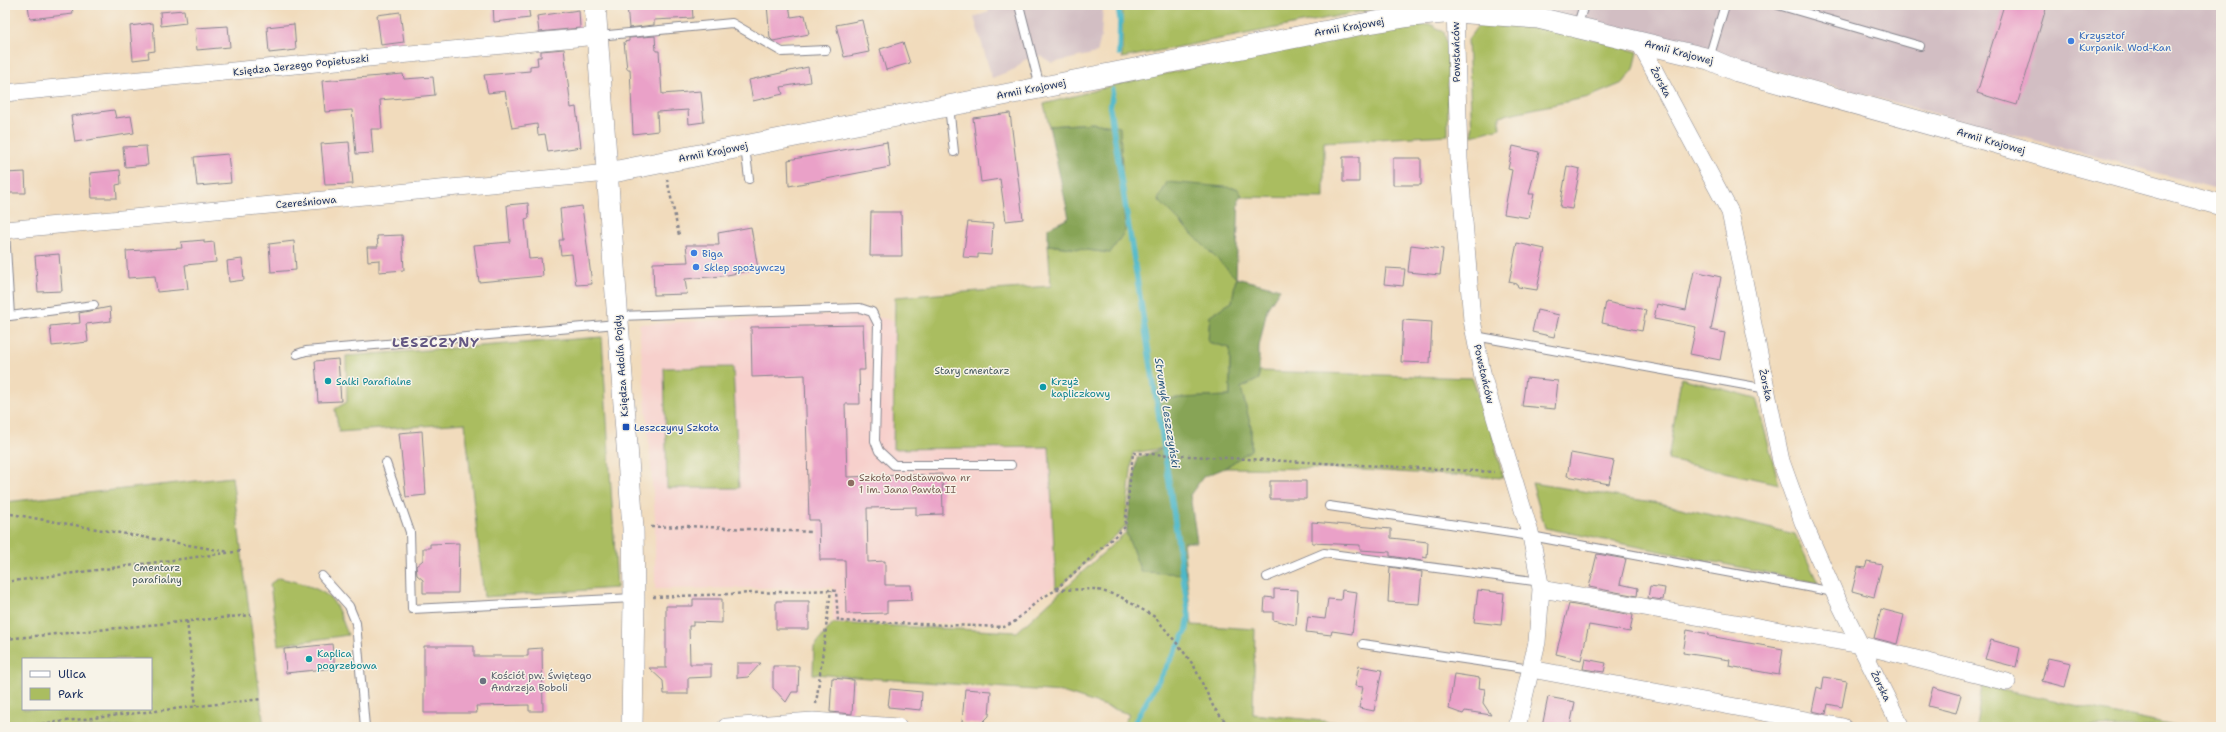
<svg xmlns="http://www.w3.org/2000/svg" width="2226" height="732" font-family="'Shantell Sans',sans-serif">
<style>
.built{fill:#f7d0cc}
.industrial{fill:#d2bec3}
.green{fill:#aabd60;stroke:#62765f;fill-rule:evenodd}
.forest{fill:#87a456;stroke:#516a5a}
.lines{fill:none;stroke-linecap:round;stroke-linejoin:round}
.stream{stroke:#4db8c9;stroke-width:5.5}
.building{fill:#eaa1c8}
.service-casing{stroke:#86858d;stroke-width:10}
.minor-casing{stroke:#86858d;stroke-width:18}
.tertiary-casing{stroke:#86858d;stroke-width:22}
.path{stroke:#86858d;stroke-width:2.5;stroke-dasharray:3 3;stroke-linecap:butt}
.service{stroke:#fff;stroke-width:8}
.minor{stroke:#fff;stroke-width:17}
.tertiary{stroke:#fff;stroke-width:21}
.shop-dot{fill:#3f7fe0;stroke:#f7f3e8;stroke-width:1.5}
.culture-dot{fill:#0f9aa8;stroke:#f7f3e8;stroke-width:1.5}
.transit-dot{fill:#1a4fb4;stroke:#f7f3e8;stroke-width:1.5}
.education-dot{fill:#8d6e63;stroke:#f7f3e8;stroke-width:1.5}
.worship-dot{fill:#6b7280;stroke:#f7f3e8;stroke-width:1.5}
.labels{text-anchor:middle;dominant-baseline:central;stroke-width:3;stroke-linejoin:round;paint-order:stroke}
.street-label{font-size:10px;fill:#1b2f5e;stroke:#f7f3e8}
.shop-label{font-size:10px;fill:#366cbe;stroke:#f7f3e8;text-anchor:start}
.park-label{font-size:10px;fill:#465a5f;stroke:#f7f3e8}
.culture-label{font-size:10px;fill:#0d838f;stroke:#f7f3e8;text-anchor:start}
.transit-label{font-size:10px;fill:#164399;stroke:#f7f3e8;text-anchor:start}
.education-label{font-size:10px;fill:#785e54;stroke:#f7f3e8;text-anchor:start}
.worship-label{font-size:10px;fill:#5b616d;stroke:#f7f3e8;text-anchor:start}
.water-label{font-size:11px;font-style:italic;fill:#2a587e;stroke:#f7f3e8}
.district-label{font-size:14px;font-weight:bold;letter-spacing:1px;fill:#635783;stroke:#f7f3e8}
</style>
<rect width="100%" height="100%" fill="#f7f3e8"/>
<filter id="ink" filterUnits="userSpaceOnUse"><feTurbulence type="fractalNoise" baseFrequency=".025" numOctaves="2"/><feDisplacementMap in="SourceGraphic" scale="8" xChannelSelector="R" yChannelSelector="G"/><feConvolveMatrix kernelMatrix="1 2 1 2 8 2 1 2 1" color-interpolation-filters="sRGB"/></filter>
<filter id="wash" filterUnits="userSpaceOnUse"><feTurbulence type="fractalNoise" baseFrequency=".012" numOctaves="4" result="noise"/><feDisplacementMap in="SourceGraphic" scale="16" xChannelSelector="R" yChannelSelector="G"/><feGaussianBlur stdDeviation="0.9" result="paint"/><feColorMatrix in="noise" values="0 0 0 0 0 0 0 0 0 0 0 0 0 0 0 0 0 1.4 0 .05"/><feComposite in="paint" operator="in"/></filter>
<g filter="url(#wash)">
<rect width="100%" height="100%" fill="#f1dbbc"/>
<path class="built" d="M859,313L895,321L893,449L1050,447L1055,584L1011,623H833V587L655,589V517L639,324Z"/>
<path class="industrial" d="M987,5H1103L1101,37L1097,53L1052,63L1041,56L1024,60L1015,69L992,78L974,17L989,12Z
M1505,5H2221V190L1724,57Z"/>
<path class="green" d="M1122,5H1395L1122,58Z
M1389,24L1432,25L1444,32L1448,49V135L1324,142V198L1243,197L1237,188L1180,223L1213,253L1236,278L1232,302L1210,315L1208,342L1230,348V396L1154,399L1164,448L1133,453L1125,527L1056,590L1049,447L893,449L895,297L1051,286L1048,245L1110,253L1093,123L1049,126L1044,104L1115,85Z
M1479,24L1558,29L1638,52L1634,69L1623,83L1589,97L1500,116V128L1472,136L1468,39Z
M602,337L617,588L484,597L465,423L339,432L335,409L347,402L346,356Z
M733,367L739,488H667L664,368Z
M1259,371L1472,378L1490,424L1503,478L1344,469L1225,468L1251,450V427L1241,388L1259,379Z
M1681,378L1756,398L1779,484L1668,460Z
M232,477L264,727H5V502ZM23,659H151V709H23Z
M1532,483L1659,503L1795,534L1818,583L1545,528Z
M1126,532L1141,572L1186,570L1192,625L1255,629L1253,714L1342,723L1341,727H1122L1129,714L1062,692L813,674L814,647L833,623L1017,632Z
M278,578C292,580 317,587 328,596C338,604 343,623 348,635L278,645L270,584Z
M1982,686L2179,727H1976Z"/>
<path class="forest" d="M1093,123L1120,127L1125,231L1110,253L1048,245V228L1069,218L1049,126Z
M1167,182L1237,188L1243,197H1239L1236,278L1280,289L1267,309L1259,347V379L1241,388L1251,427V450L1225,468L1203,477L1190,495L1197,542H1183L1186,574L1141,572L1126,532L1137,458L1164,448L1154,399L1230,396V348L1208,342L1210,315L1232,302L1236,278L1158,200Z"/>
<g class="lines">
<path class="stream" d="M1118,5L1120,19L1119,53
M1113,90L1110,109L1164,448L1189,617L1186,632L1132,727"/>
</g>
<g id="blocks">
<path class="building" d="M28,5H72L73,14L30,19Z
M493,5H528L530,18L494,22Z
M627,5H692L693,18L654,20V25L629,28Z
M767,5H789L791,17L805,15L809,34L773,41L770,38Z
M2004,5H2047L2017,105L1977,93Z
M184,10L186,23L161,26L160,12Z
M579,10L580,28L539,32L537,16Z
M400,12L404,42L381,45L377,15Z
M862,20L869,52L844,57L836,25Z
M153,23L155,51L148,52L149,58L133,60L130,26Z
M294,24L296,50L269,53L267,27Z
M228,26L230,47L197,50L195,28Z
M655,36L656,51H659L662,94L701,91L704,122L689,124L688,110L657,112L658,131L633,134L630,69H627L624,42L629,41V38Z
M903,42L910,63L886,70L880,49Z
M564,49L571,108L576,107L581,147L548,152L545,134L538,135L537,124L512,128L505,91L488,93L484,75L530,71V66L538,65L537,57H541V51Z
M808,67L810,82L781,87L783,94L753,101L749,80Z
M403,74L404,79L433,77L435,95L380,100L382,129H371L373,153L356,154L352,110L325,112L322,81Z
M114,110L116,118L131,116L134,133L75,142L71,116Z
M1010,113L1023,219L1006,221L1000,179L981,182L973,118Z
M349,142L353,184L325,185L321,144Z
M887,142L890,167L789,186L788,160Z
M146,146L148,165L125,167L123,147Z
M1513,146L1539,152L1529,194H1534L1529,218L1504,214L1512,170L1508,169Z
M228,154L231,183L197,186L194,157Z
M1343,157H1359V182H1343Z
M1393,158H1421V185H1393Z
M1567,166L1580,169L1572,209L1560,207Z
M120,170L121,184L116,185L117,198H92L90,173Z
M25,172L26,193H5V173Z
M528,203L529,218L525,219L529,259L541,258L543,276L479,282L474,245L510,242L507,205Z
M582,206L592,284L576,285L572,254L561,255L559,240H563L560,209Z
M871,212H901L902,256H870Z
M968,222L993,224L991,255L978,254V258L963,257Z
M751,227L758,269L722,276L685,279L687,294L654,295L653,263L688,262L686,245H719L718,233Z
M402,235L404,270L379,272V260L368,261L367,247H378L377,236Z
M204,240V243L214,242L216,262L185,265L188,289L157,292L155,276L128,278L126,251L182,248L181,242Z
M294,241L296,270L271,272L269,244Z
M1517,243L1545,249L1537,290L1518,287L1517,284L1509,282Z
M1411,245L1443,249L1440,275L1408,272Z
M59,254L62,291L38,292L35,256Z
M242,259L244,280L229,282L227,261Z
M1386,268L1405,269L1403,286L1384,284Z
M1694,271L1721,277L1711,330L1725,333L1720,360L1690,354L1696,327L1654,319L1657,304L1686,310Z
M1606,302L1646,310L1642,331L1602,323Z
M110,307L111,321L86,324L88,342L52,346L50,326L80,323L79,313Z
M1537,310L1559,315L1554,337L1532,332Z
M1403,320L1432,322L1430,363L1401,362Z
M863,325L865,370H859L860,404H845L847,477L942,474L943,514L916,515V507L867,508L868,562L885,561V585H911L912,600L887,601V613L846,614L845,560H820L819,520H809L805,375L752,377L751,327Z
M338,359L341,401L318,402L315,361Z
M1526,378L1558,381L1555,409L1522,406Z
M422,431L426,495L406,497L399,433Z
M1571,453L1614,461L1609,484L1567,476Z
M1270,481H1306V499H1270Z
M1312,522L1391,529V538L1428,542L1427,558L1423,557L1422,561L1390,556V552L1360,550V545L1312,543Z
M459,543L458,593H423V580L417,575L416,566L423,560V548H430V544Z
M1597,554L1626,559L1620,584L1638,588L1637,596L1589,587Z
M1867,562L1882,565L1874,597L1852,591L1858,567L1865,568Z
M1390,567L1422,572L1419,604L1388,602Z
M1650,586L1665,588L1663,600L1648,598Z
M1274,589L1298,590L1296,625L1273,620V612H1264L1265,597L1274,598Z
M1342,590L1357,592L1352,634L1332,631L1331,635L1306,632L1308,617L1325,619L1328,599L1341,600Z
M1478,590L1504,593L1501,625L1474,622Z
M693,599H722V623L693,622V626H689L690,664H711V677L688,678V694H664L663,681L649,668H666V606H693Z
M776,601H809V629H776Z
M1569,604L1633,615L1630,632L1589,625L1581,660L1556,654Z
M1881,609L1904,615L1897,644L1874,638Z
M1687,630L1709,634V636L1783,649L1779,675L1729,666L1730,660L1683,653Z
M1991,640L2020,648L2016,667L1985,659Z
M332,644L335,668L286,673L284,649Z
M424,646H474V656H528V649L542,648L543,711H529V705L476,706L477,713H424Z
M2048,658L2071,663L2065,687L2042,681Z
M1585,659L1606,663L1604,672L1583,669Z
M737,663H761L748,677L737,678Z
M773,666H799L798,692H792L786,702L773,688Z
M1359,666L1382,670L1374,711L1359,708L1363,687L1355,686Z
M1454,674L1480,678L1479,688L1485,689L1483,703L1491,715L1465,711L1463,714L1449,709Z
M1824,677L1847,681L1842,707L1828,704L1826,714L1812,711L1817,687L1822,689Z
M832,678L854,680L852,714L830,712Z
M1933,687L1961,695L1956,713L1928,706Z
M890,689L922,692L921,710L888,707Z
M965,689L991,691L989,716L981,724L962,722Z
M1548,697L1575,702L1570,727H1542Z"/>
</g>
</g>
<g filter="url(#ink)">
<use href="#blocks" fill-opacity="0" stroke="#86858d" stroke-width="1"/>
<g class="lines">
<g class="service-casing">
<path id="service" d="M1019,5L1040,87
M1778,5L1920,46
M1577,27L1584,5
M598,36L732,23L782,52L826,50
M1709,58L1725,5
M949,106L954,152
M745,147L749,179
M5,230L10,316L94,305
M619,316L860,308L872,312L878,324L875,441L879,451L894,465H1011
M1475,336L1767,389
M297,354L306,351L617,324
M386,463L410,532L412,609L633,598
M1329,506L1531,536L1834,592
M322,576L349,606L356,623L365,727
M1267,577L1324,553L1541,582
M1363,644L1531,669"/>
</g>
<g class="minor-casing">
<path id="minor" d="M1455,5L1459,159L1472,320L1483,378L1531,536L1541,589L1537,642L1517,727
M1639,42L1730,212L1781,461L1803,522L1834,592L1901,727
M5,93L597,36
M5,230L608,173
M1541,589L1861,645L2007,682
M1531,669L1843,727
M726,727L813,721L898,727"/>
</g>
<g class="tertiary-casing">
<path id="tertiary" d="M595,5L633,528L634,598L632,727
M608,173L1363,24L1411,16L1455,12L1538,18L1709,59L1737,71L2221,205"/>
</g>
<path class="path" d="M667,179L679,235
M5,513L229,552
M651,527L686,526L812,532
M5,582L242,551
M1056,589L1125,527L1133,453L1494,472
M653,597L831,590L836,591L838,621L1004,627L1014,622L1040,599L1056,590L1095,589L1119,596L1155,617L1180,647L1194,666L1214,708L1230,727
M187,621L196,706
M5,639L251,615
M816,704L831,590
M12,727L262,699"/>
<use href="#service" class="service"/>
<use href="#minor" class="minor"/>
<use href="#tertiary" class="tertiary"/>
</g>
</g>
<g class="shop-dot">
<circle cx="2071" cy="41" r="4"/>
<circle cx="694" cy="253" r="4"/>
<circle cx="696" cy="267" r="4"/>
</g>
<g class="culture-dot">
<circle cx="328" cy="381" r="4"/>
<circle cx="1043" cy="387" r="4"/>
<circle cx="309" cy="659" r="4"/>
</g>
<rect class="transit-dot" x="622" y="423" width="8" height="8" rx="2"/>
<circle class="education-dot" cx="851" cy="483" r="4"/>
<circle class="worship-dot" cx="483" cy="681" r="4"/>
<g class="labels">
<g class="street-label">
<text transform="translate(1349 27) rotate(-10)">Armii Krajowej</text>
<text transform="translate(1456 52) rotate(-91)">Powstańców</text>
<text transform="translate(1679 52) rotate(15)">Armii Krajowej</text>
<text transform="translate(301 65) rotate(-6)">Księdza Jerzego Popiełuszki</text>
<text transform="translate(1661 82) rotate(62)">Żorska</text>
<text transform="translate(1031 89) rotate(-11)">Armii Krajowej</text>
<text transform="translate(1991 141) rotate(16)">Armii Krajowej</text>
<text transform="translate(713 152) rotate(-11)">Armii Krajowej</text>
<text transform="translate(306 202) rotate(-5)">Czereśniowa</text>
<text transform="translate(621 366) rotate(-94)">Księdza Adolfa Pojdy</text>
<text transform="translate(1484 374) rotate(77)">Powstańców</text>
<text transform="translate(1766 385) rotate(78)">Żorska</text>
<text transform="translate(1881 686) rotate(64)">Żorska</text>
</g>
<g class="shop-label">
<text x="2079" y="35">Krzysztof<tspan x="2079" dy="12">Kurpanik. Wod-Kan</tspan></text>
<text x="702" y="253">Biga</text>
<text x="704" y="267">Sklep spożywczy</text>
</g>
<g class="park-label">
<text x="972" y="370">Stary cmentarz</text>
<text x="157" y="567">Cmentarz<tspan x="157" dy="12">parafialny</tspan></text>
</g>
<g class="culture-label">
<text x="336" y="381">Salki Parafialne</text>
<text x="1051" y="381">Krzyż<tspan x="1051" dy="12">kapliczkowy</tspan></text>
<text x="317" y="653">Kaplica<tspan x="317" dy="12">pogrzebowa</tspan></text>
</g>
<g class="transit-label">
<text x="634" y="427">Leszczyny Szkoła</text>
</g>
<g class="education-label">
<text x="859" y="477">Szkoła Podstawowa nr<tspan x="859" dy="12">1 im. Jana Pawła II</tspan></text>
</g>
<g class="worship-label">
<text x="491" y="675">Kościół pw. Świętego<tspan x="491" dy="12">Andrzeja Boboli</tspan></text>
</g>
<g class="water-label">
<text transform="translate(1167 413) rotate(81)">Strumyk Leszczyński</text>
</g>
<g class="district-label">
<text x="436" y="342">LESZCZYNY</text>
</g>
</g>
<rect width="2226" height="732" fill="none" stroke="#f7f3e8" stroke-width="20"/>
<rect x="22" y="658" width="130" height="52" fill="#f7f3e8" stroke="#9fa5b1"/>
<rect x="30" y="671" width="20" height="6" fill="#ffffff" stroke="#9fa5b1"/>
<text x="58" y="678" font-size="12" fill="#1b2f5e">Ulica</text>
<rect x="30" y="688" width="20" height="12" fill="#aabd60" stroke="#9fa5b1"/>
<text x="58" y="698" font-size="12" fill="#1b2f5e">Park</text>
</svg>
